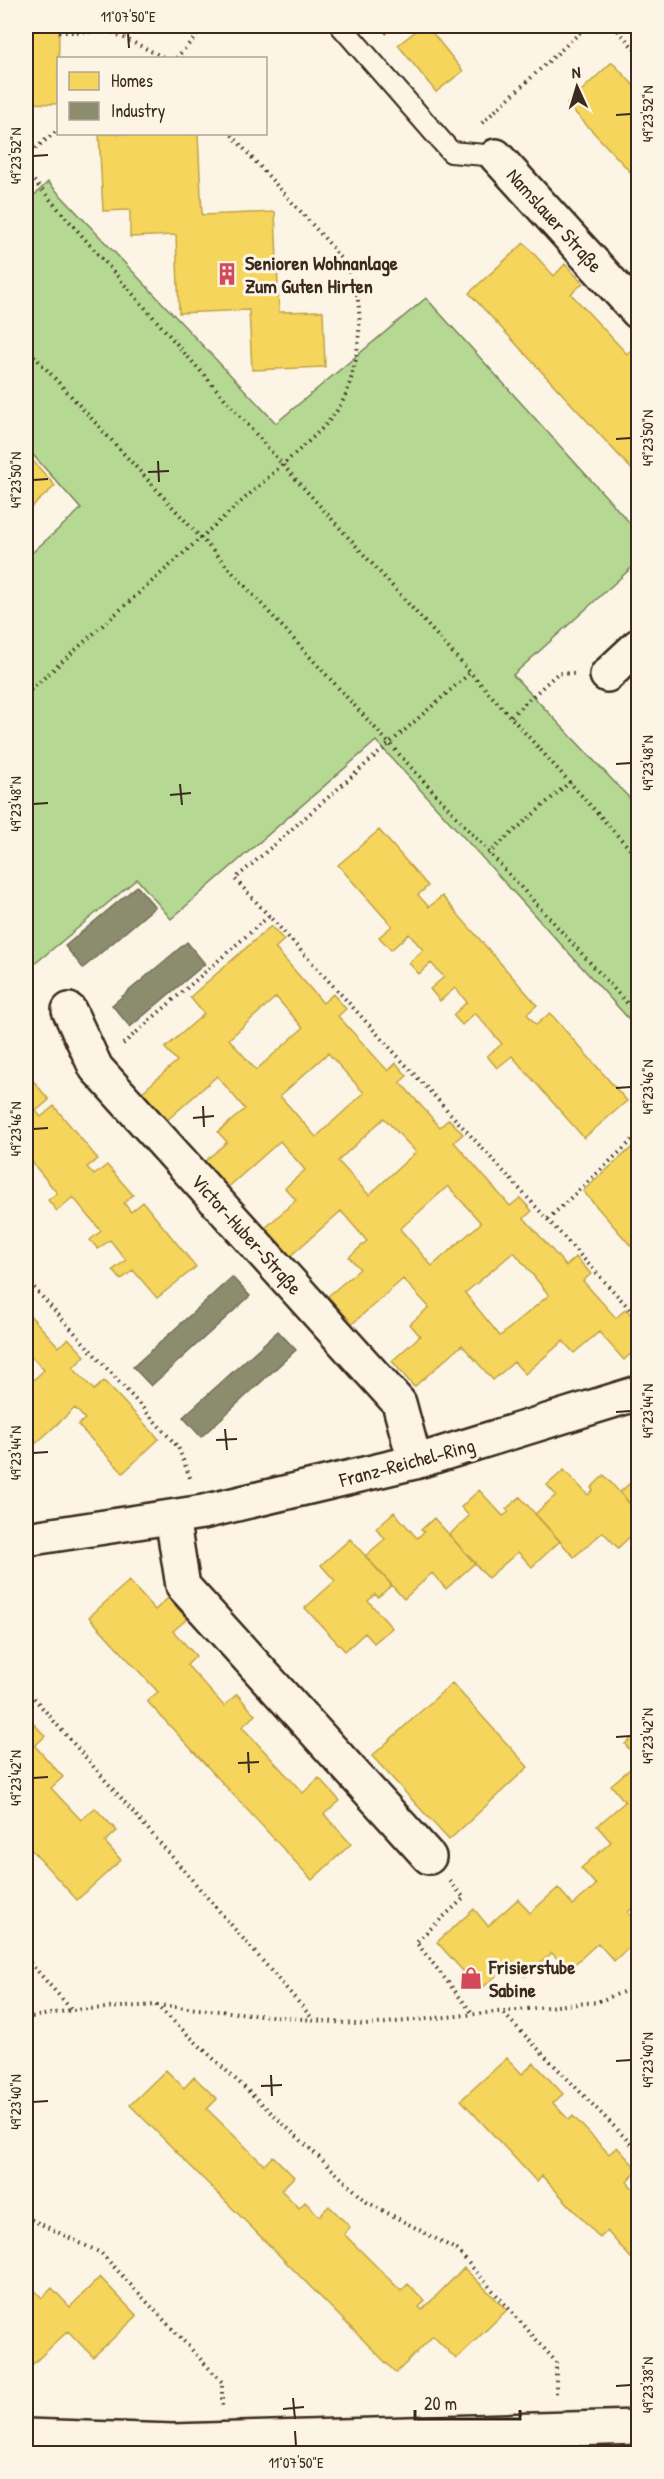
<svg xmlns="http://www.w3.org/2000/svg" width="664" height="2479" font-family="'Patrick Hand',sans-serif">
<style>
.green{fill:#b5d893;stroke:#788158;stroke-width:1.5}
.homes{fill:#f6d55c;stroke:#bea249;stroke-width:1.5;fill-rule:evenodd}
.industry{fill:#8c8c6e;stroke:#746f56;stroke-width:1.5}
.lines{fill:none;stroke-linecap:round;stroke-linejoin:round}
.lane-casing{stroke:#3b2a1e;stroke-width:24}
.street-casing{stroke:#3b2a1e;stroke-width:38}
.path{stroke:#3b2a1e;stroke-width:4;stroke-dasharray:1.5 4.5;stroke-linecap:butt}
.lane{stroke:#fcf5e5;stroke-width:20}
.street{stroke:#fcf5e5;stroke-width:33}
.ticks{fill:none;stroke:#3b2a1e;stroke-width:2}
.labels{text-anchor:middle;dominant-baseline:central;stroke-width:6;stroke-linejoin:round;paint-order:stroke}
.street-label{font-size:20px;fill:#3b2a1e;stroke:#fcf5e5}
.poi-label{font-size:20px;font-weight:bold;fill:#3b2a1e;stroke:#fcf5e5;text-anchor:start}
.neatline{fill:none;stroke:#3b2a1e;stroke-width:2}
.ticks-label{font-size:15px;text-anchor:middle;fill:#3b2a1e}
</style>
<rect width="100%" height="100%" fill="#fcf5e5"/>
<filter id="ink" filterUnits="userSpaceOnUse"><feTurbulence type="fractalNoise" baseFrequency=".0167" numOctaves="2"/><feDisplacementMap in="SourceGraphic" scale="12" xChannelSelector="R" yChannelSelector="G"/><feConvolveMatrix kernelMatrix="1 2 1 2 8 2 1 2 1" color-interpolation-filters="sRGB"/></filter>
<g filter="url(#ink)">
<path class="green" d="M48,182L276,423L426,298L638,532V562L513,675L638,807V1029L376,741L171,919L137,879L26,971V558L81,509L26,447V203Z"/>
<path class="homes" d="M26,26H59L58,104L26,103Z
M422,26H427L463,71L436,92L398,45Z
M612,62L638,90V180L567,104Z
M99,134H198L202,215L275,212L279,312L323,311L325,367L252,370L249,310L179,313L176,235L130,237V210L103,211Z
M524,243L554,276L565,264L583,283L571,294L627,354L635,346L638,350V476L469,293Z
M26,453L55,486L28,510L26,507Z
M379,830L428,886L418,895L429,907L442,896L537,1005L527,1014L536,1025L550,1013L627,1101L584,1138L512,1056L497,1068L487,1056L502,1044L475,1013L462,1025L453,1015L467,1002L455,988L440,1001L430,989L444,977L431,963L419,974L409,963L423,950L409,934L391,950L379,937L392,926L338,865Z
M271,926L284,940L275,948L323,1003L333,994L346,1009L338,1016L388,1071L396,1063L407,1076L400,1082L440,1127L449,1119L463,1134L454,1142L510,1206L520,1198L532,1211L524,1218L566,1266L576,1257L591,1274L583,1281L616,1318L626,1309L638,1323V1347L624,1360L599,1332L574,1353L563,1341L525,1374L514,1362L493,1380L462,1345L414,1387L392,1361L420,1336L410,1324L429,1307L403,1279L352,1324L328,1296L360,1269L349,1257L367,1241L341,1211L288,1258L263,1230L296,1200L285,1188L305,1170L280,1141L225,1190L202,1164L227,1142L218,1132L245,1109L217,1076L165,1122L140,1094L177,1061L165,1048L204,1014L190,997ZM276,997L303,1028L256,1070L229,1039ZM328,1053L364,1093L316,1137L280,1096ZM384,1118L416,1152L369,1195L338,1161ZM448,1186L481,1223L432,1266L400,1229ZM514,1252L549,1295L500,1336L465,1293Z
M31,1078L49,1100L36,1111L41,1117L54,1106L98,1159L87,1167L94,1175L107,1165L133,1195L124,1203L131,1212L143,1202L196,1267L157,1298L133,1270L121,1280L113,1270L126,1260L110,1240L98,1249L90,1240L101,1231L73,1197L57,1211L48,1200L57,1193L26,1155V1082Z
M638,1142V1254L583,1191Z
M26,1311L59,1347L68,1338L85,1356L73,1368L94,1390L104,1381L159,1439L123,1473L78,1425L85,1419L75,1408L32,1447L26,1440V1387L44,1370L26,1351Z
M564,1470L588,1495L593,1490L591,1488L604,1475L638,1513V1529L618,1548L603,1532L574,1557L535,1514L556,1495L547,1485Z
M638,1476V1513L620,1492Z
M479,1490L503,1516L509,1512L506,1509L520,1497L560,1541L532,1567L518,1552L488,1578L449,1535L469,1516L461,1507Z
M394,1512L417,1538L424,1532L421,1530L434,1518L475,1563L446,1589L432,1573L404,1599L365,1556L385,1539L376,1528Z
M350,1539L392,1585L378,1597L375,1594L368,1601L392,1628L374,1643L365,1633L345,1651L305,1608L335,1581L321,1565Z
M129,1581L155,1610L168,1598L187,1619L173,1631L196,1656L187,1665L224,1706L237,1694L255,1715L242,1727L303,1793L319,1778L340,1801L324,1814L351,1844L312,1880L147,1701L158,1692L89,1617Z
M452,1683L528,1767L449,1840L372,1756Z
M26,1715L45,1736L35,1746L63,1777L51,1788L81,1820L95,1808L117,1831L105,1842L121,1860L77,1900L26,1844Z
M638,1732V1760L625,1744Z
M638,1762V1903L628,1912L638,1925V1939L614,1961L598,1943L568,1970L552,1953L525,1976L512,1962L480,1990L437,1942L474,1909L488,1926L518,1899L530,1913L558,1888L573,1905L580,1899L596,1885L581,1868L611,1842L597,1826L625,1802L611,1785Z
M507,2058L522,2074L534,2063L563,2094L553,2103L569,2120L573,2116L609,2154L617,2147L638,2170L627,2182L638,2194V2266L607,2231L600,2238L542,2176L537,2182L461,2100Z
M166,2070L184,2088L194,2077L217,2099L207,2109L264,2165L273,2156L294,2177L281,2190L299,2208L305,2202L319,2216L329,2206L350,2227L344,2234L401,2291L408,2284L425,2301L419,2307L422,2310L464,2268L507,2310L456,2359L433,2336L396,2373L130,2105Z
M100,2277L137,2316L93,2357L68,2331L33,2364L26,2356V2281L42,2298L52,2288L70,2307Z"/>
<path class="industry" d="M137,886L155,907L83,968L65,946Z
M187,942L205,964L130,1027L112,1005Z
M232,1277L250,1296L151,1386L133,1367Z
M278,1331L296,1350L201,1437L183,1417Z"/>
<g class="lines">
<g class="lane-casing">
<path id="lane" d="M341,26L451,152L496,156"/>
</g>
<g class="street-casing">
<path id="street" d="M496,156L638,312
M607,675L638,646
M69,1010L96,1068L399,1403L415,1462
M172,1517L183,1586L429,1857
M26,1539L203,1512L415,1462L638,1393
M26,2436L173,2441L638,2427"/>
</g>
<path class="path" d="M614,26L638,53
M200,31L208,26
M59,32H112L165,58
M385,33L394,26
M176,58L200,32L199,26
M482,123L587,26
M26,156L58,130
M26,172L282,464L638,858
M26,191L35,183
M26,347L638,1015
M26,694L308,442C340,412 347,401 356,358C360,334 362,304 353,281C343,255 319,233 301,212C277,186 254,160 231,134
M511,716L558,673L575,674
M488,854L571,781
M269,916L235,879L471,672
M26,1005L37,1006
M123,1044L269,916L638,1318
M548,1219L638,1135
M26,1279L178,1447L191,1480
M26,1689L313,2019
M450,1881L464,1898L416,1942L473,2014
M26,1958L71,2009
M156,2005L367,2202L457,2250L556,2362V2397
M504,2014L638,2151
M26,2018L72,2010L156,2005L366,2025L597,2002L636,1987L638,1981
M26,2217L101,2253L222,2382V2406"/>
<use href="#lane" class="lane"/>
<use href="#street" class="street"/>
</g>
</g>
<path class="ticks" d="M128,33L129,48M616,115L631,114M33,156L48,155M616,439L631,438M158,461L159,482M148,472L169,471M33,480L48,479M616,764L631,763M180,784L182,805M170,795L191,793M33,804L48,803M616,1088L631,1087M203,1106L204,1127M193,1118L214,1116M33,1129L48,1128M616,1412L631,1411M225,1429L227,1450M216,1440L237,1439M33,1453L48,1452M616,1737L631,1736M248,1752L249,1773M238,1763L259,1762M33,1778L48,1777M616,2061L631,2060M271,2075L272,2096M261,2086L282,2085M33,2102L48,2101M616,2386L631,2385M293,2398L295,2419M283,2409L304,2407M295,2431L296,2446"/>
<defs>
<g id="building-bare" transform="scale(1.8)"><path d="M-4-6H4V6H1V3H-1V6H-4ZM-2.5-4.3h1.7v1.8h-1.7ZM.8-4.3h1.7v1.8H.8ZM-2.5-1h1.7V.8h-1.7ZM.8-1h1.7V.8H.8Z" fill="#d1495b" stroke="#fcf5e5" stroke-width="2.5" paint-order="stroke"/></g>
<g id="shop-bare" transform="scale(1.8)"><path d="M-5-2.5h2.3a2.7 3.5 0 0 1 5.4 0H5L5.5 6h-11ZM-1.5-2.5h3a1.5 2.3 0 0 0-3 0Z" fill="#d1495b" stroke="#fcf5e5" stroke-width="2.5" paint-order="stroke"/></g>
</defs>
<g fill-rule="evenodd">
<use href="#building-bare" x="227" y="274"/>
<use href="#shop-bare" x="471" y="1978"/>
</g>
<g class="labels">
<g class="street-label">
<text transform="translate(555 220) rotate(48)">Namslauer Straße</text>
<text transform="translate(247 1234) rotate(48)">Victor-Huber-Straße</text>
<text transform="translate(407 1462) rotate(-15)">Franz-Reichel-Ring</text>
</g>
<g class="poi-label">
<text x="245" y="262">Senioren Wohnanlage<tspan x="245" dy="23">Zum Guten Hirten</tspan></text>
<text x="489" y="1966">Frisierstube<tspan x="489" dy="23">Sabine</tspan></text>
</g>
</g>
<rect width="664" height="2479" fill="none" stroke="#fcf5e5" stroke-width="66"/>
<rect x="57" y="57" width="210" height="78" fill="#fcf5e5" stroke="#afa495" stroke-width="1.5"/>
<rect x="69" y="72" width="30" height="18" fill="#f6d55c" stroke="#afa495" stroke-width="1.5"/>
<text x="111" y="87" font-size="18" fill="#3b2a1e">Homes</text>
<rect x="69" y="102" width="30" height="18" fill="#8c8c6e" stroke="#afa495" stroke-width="1.5"/>
<text x="111" y="117" font-size="18" fill="#3b2a1e">Industry</text>
<g transform="translate(577 87) rotate(356)" stroke="#fcf5e5" stroke-width="4.5" paint-order="stroke">
<path d="M0-4.5L10 22L0 15L-10 22Z" fill="#3b2a1e"/>
<text y="-9" font-size="16" font-weight="bold" text-anchor="middle" fill="#3b2a1e">N</text>
</g>
<path d="M415 2410v9h105v-9" fill="none" stroke="#3b2a1e" stroke-width="3"/>
<text x="424" y="2410" font-size="18" fill="#3b2a1e" stroke="#fcf5e5" stroke-width="4.5" paint-order="stroke">20 m</text>
<rect x="33" y="33" width="598" height="2413" class="neatline"/>
<g class="ticks-label">
<text x="128" y="22">11°07'50"E</text>
<text transform="translate(648 114) rotate(-90)" y="5">49°23'52"N</text>
<text transform="translate(16 156) rotate(-90)" y="5">49°23'52"N</text>
<text transform="translate(648 438) rotate(-90)" y="5">49°23'50"N</text>
<text transform="translate(16 480) rotate(-90)" y="5">49°23'50"N</text>
<text transform="translate(648 763) rotate(-90)" y="5">49°23'48"N</text>
<text transform="translate(16 804) rotate(-90)" y="5">49°23'48"N</text>
<text transform="translate(648 1087) rotate(-90)" y="5">49°23'46"N</text>
<text transform="translate(16 1129) rotate(-90)" y="5">49°23'46"N</text>
<text transform="translate(648 1411) rotate(-90)" y="5">49°23'44"N</text>
<text transform="translate(16 1453) rotate(-90)" y="5">49°23'44"N</text>
<text transform="translate(648 1736) rotate(-90)" y="5">49°23'42"N</text>
<text transform="translate(16 1778) rotate(-90)" y="5">49°23'42"N</text>
<text transform="translate(648 2060) rotate(-90)" y="5">49°23'40"N</text>
<text transform="translate(16 2102) rotate(-90)" y="5">49°23'40"N</text>
<text transform="translate(648 2385) rotate(-90)" y="5">49°23'38"N</text>
<text x="296" y="2468">11°07'50"E</text>
</g>
</svg>
